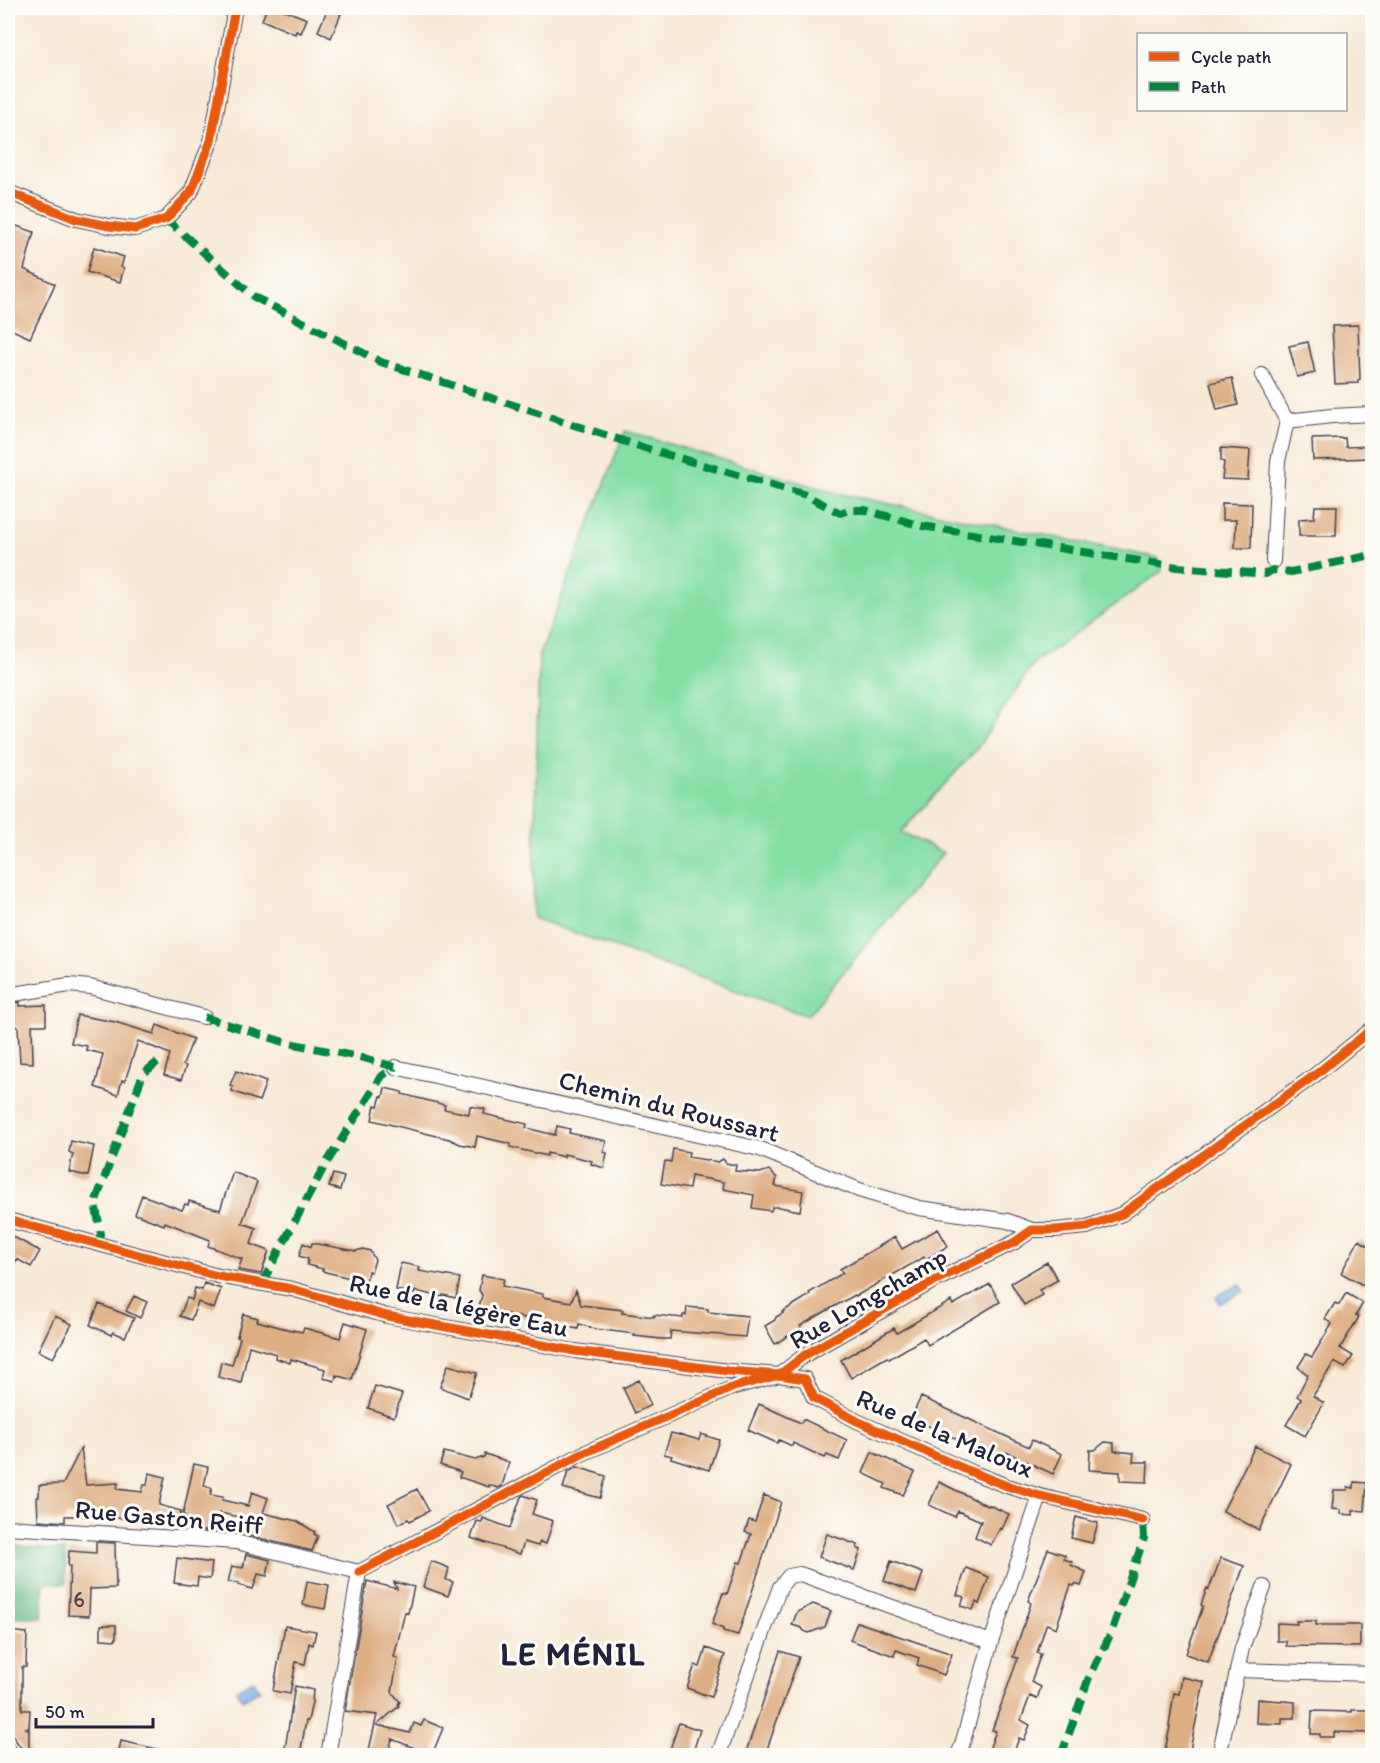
<svg xmlns="http://www.w3.org/2000/svg" width="1380" height="1763" font-family="Itim,sans-serif">
<style>
.green{fill:#85dfa4;stroke:#548070;stroke-width:1.5}
.forest{fill:#6cbe8a;stroke:#477062;stroke-width:1.5}
.water{fill:#71a8e0;stroke:#4a658e;stroke-width:1.5}
.building{fill:#deae83}
.lines{fill:none;stroke-linecap:round;stroke-linejoin:round}
.street-casing{stroke:#424052;stroke-width:16}
.street{stroke:#fff;stroke-width:14}
.quiet{stroke:#00873e;stroke-width:8;stroke-dasharray:15 8;stroke-linecap:butt}
.cycleway-casing{stroke:#fdfcf7;stroke-width:13}
.cycleway{stroke:#e8590c;stroke-width:9}
.labels{text-anchor:middle;dominant-baseline:central;stroke-width:6;stroke-linejoin:round;paint-order:stroke}
.number-label{font-size:22px;fill:#51454d}
.street-label{font-size:26px;fill:#22223b;stroke:#fdfcf7}
.district-label{font-size:32px;font-weight:bold;letter-spacing:1.5px;fill:#22223b;stroke:#fdfcf7}
</style>
<rect width="100%" height="100%" fill="#fdfcf7"/>
<filter id="ink" filterUnits="userSpaceOnUse"><feTurbulence type="fractalNoise" baseFrequency=".0167" numOctaves="2"/><feDisplacementMap in="SourceGraphic" scale="12" xChannelSelector="R" yChannelSelector="G"/><feConvolveMatrix kernelMatrix="1 2 1 2 8 2 1 2 1" color-interpolation-filters="sRGB"/></filter>
<filter id="wash" filterUnits="userSpaceOnUse"><feTurbulence type="fractalNoise" baseFrequency=".008" numOctaves="4" result="noise"/><feDisplacementMap in="SourceGraphic" scale="24" xChannelSelector="R" yChannelSelector="G"/><feGaussianBlur stdDeviation="1.35" result="paint"/><feColorMatrix in="noise" values="0 0 0 0 0 0 0 0 0 0 0 0 0 0 0 0 0 1.4 0 .05"/><feComposite in="paint" operator="in"/></filter>
<g filter="url(#wash)">
<rect width="100%" height="100%" fill="#f7e9d5"/>
<path class="green" d="M625,431L836,493L1158,558L1162,571L1033,664L976,750L901,832L943,853L807,1016L533,918L539,655Z"/>
<path class="forest" d="M8,1545L65,1551L66,1583H44L42,1618H8Z"/>
<path class="water" d="M1240,1284L1244,1291L1220,1304L1216,1296Z
M253,1680L260,1690L243,1700L236,1690Z"/>
<g id="blocks">
<path class="building" d="M267,8H279L307,19L301,33L296,31L295,34L262,20Z
M328,8L341,14L331,38L318,31Z
M8,223L34,232L24,269L55,284L30,338L8,328Z
M94,247L124,257L121,267L124,268L120,282L87,272Z
M1358,325L1360,379L1358,380V383L1335,384L1332,326Z
M1308,342L1315,373L1297,377L1289,346Z
M1232,378L1238,405L1217,410L1210,383Z
M1345,438L1346,447L1372,446V458L1313,460L1312,439Z
M1221,448L1250,450L1248,480L1222,479L1224,462L1221,461Z
M1222,503L1252,504L1251,548H1235L1236,520H1222Z
M1315,506H1337L1336,536H1299V519L1314,518Z
M20,1002V1006L46,1005V1025H32L33,1063L20,1062L18,1027L8,1026V1004Z
M77,1015L115,1022L154,1034L157,1025L193,1039L183,1065L186,1066L181,1080L164,1075L170,1054L138,1041L125,1081L122,1080L118,1095L95,1087L103,1054L86,1050L87,1046L71,1043Z
M236,1071L266,1082L259,1101L232,1091L233,1086L230,1085Z
M385,1088L402,1092V1094L445,1105L444,1109L469,1114L470,1106L485,1109L484,1114L527,1124L526,1128L555,1135L557,1126L570,1129L569,1133L606,1141L603,1152L607,1153L604,1168L591,1164L592,1161L564,1154V1157L547,1153V1156L510,1147L511,1144L477,1136L475,1147L460,1144L449,1139L372,1120L375,1105L378,1106L381,1096L383,1097Z
M71,1141L94,1146L88,1176L69,1172L73,1154L69,1152Z
M673,1149L689,1152L688,1157L718,1162L723,1159L726,1163L736,1165L735,1171L760,1173L769,1170L777,1178L775,1186L803,1191L800,1211L779,1207H772L771,1211L752,1208L754,1195L723,1189L724,1182L691,1176L689,1189L661,1184L665,1161L671,1162Z
M233,1172L257,1182L242,1223L256,1228L251,1244L269,1251L261,1274L238,1270L242,1259L208,1246L210,1240L165,1222L164,1225L135,1214L142,1195L182,1210L185,1204L188,1205L189,1201L220,1210Z
M333,1174L344,1177L340,1190L329,1187Z
M938,1229L948,1246L926,1259L924,1257L856,1296L855,1295L835,1306L800,1326L801,1328L775,1344L765,1326L775,1320L776,1317L783,1313L782,1312L810,1295L809,1293L843,1273L840,1269L895,1237L902,1249Z
M8,1234L40,1251L31,1267L17,1259L8,1276Z
M1359,1240L1372,1248V1268L1363,1285L1341,1273Z
M303,1243L311,1247L312,1243L356,1251L363,1249L370,1251L375,1260L371,1272L368,1271L366,1282L322,1271L323,1269L307,1265L308,1259L299,1256Z
M1047,1262L1058,1280L1039,1290L1042,1295L1024,1305L1011,1283Z
M401,1263L420,1267L419,1271L460,1278L456,1298L443,1295V1297L415,1291L414,1294L396,1290Z
M482,1275L504,1279L502,1286L543,1294V1297L571,1302L576,1290L581,1305L623,1310L622,1313L654,1317V1315L683,1318V1315H686L687,1307L708,1309V1312L748,1316L745,1337L671,1331L670,1339H662L634,1336L635,1334L595,1329L579,1324L578,1329L479,1308L482,1295L479,1290Z
M204,1283L221,1289L214,1309L198,1302L191,1320L180,1316L187,1298L192,1300L195,1288L202,1290Z
M990,1284L1000,1302L928,1345L924,1338L889,1359L887,1357L851,1378L841,1360L894,1328L897,1333L951,1301L953,1305Z
M1346,1293L1363,1303L1356,1315L1359,1317L1340,1348L1353,1356L1345,1368L1334,1362L1313,1396L1324,1403L1305,1436L1286,1425L1301,1399L1297,1396L1308,1375L1298,1367L1306,1354L1312,1357L1332,1324L1325,1319L1335,1303L1339,1305Z
M134,1296L147,1302L140,1318L126,1311Z
M99,1304L134,1318L125,1337L113,1332L111,1335L90,1325Z
M243,1314L258,1318L257,1321L287,1329L302,1332L304,1328L340,1338L345,1322L367,1329L352,1380L336,1375L335,1381L323,1378L325,1369L291,1359L290,1363L275,1358L276,1354L249,1346L241,1383L218,1377L221,1362L232,1365L240,1338L237,1337Z
M55,1316L72,1324L53,1358L38,1351Z
M448,1365L477,1373L468,1398L440,1387Z
M639,1380L651,1405L635,1413L623,1388Z
M375,1386L402,1394L394,1417L368,1408Z
M921,1397L1029,1447L1032,1440L1062,1454L1053,1474L1006,1452L1003,1460L911,1418Z
M759,1404L801,1423L803,1419L847,1440L839,1460L827,1455L825,1458L793,1443L792,1446L779,1440L777,1443L748,1430Z
M671,1433L679,1435V1434L699,1440L701,1434L719,1440L709,1470L671,1458L672,1456L664,1454Z
M1105,1442L1114,1443V1451L1134,1453L1133,1462H1148L1147,1482L1120,1481V1472L1089,1470L1090,1450H1095Z
M1255,1446L1291,1464L1259,1530L1223,1511Z
M81,1448L86,1485L118,1483L117,1489L142,1492L144,1485H147L149,1473L165,1477L159,1505L181,1511L179,1523L93,1516H65V1522L38,1520L37,1497H39V1485L63,1484Z
M444,1452L475,1460L484,1457L485,1454L509,1462L502,1486L498,1488L489,1485V1487L459,1477L461,1472L440,1465Z
M872,1452L915,1472L903,1495L884,1488L886,1484L863,1473Z
M194,1464L208,1467L204,1486L212,1488L210,1495L223,1497L222,1500L248,1506L252,1492L268,1498L263,1513L297,1521L315,1532L314,1534L318,1536L312,1551L241,1534L245,1518L219,1513L217,1532L194,1530L183,1514Z
M577,1467L606,1476L600,1498L563,1488L568,1472Z
M939,1482L988,1506L989,1505L1009,1514L1002,1529L1000,1528L991,1545L975,1537L981,1521L958,1511L955,1517L929,1505Z
M1354,1482L1367,1483L1365,1511L1353,1510V1515L1341,1514V1510L1332,1509L1334,1490H1348V1487L1354,1488Z
M417,1489L429,1511L410,1521L408,1519L399,1524L388,1504Z
M523,1495L537,1500L532,1514L553,1521L546,1544L540,1542L538,1546L524,1542L520,1554L471,1538L477,1521L482,1522L483,1518L510,1528L521,1497Z
M764,1495L781,1502L738,1635L723,1631V1629L712,1624L723,1593L727,1594L738,1562L741,1563L751,1534L745,1532L749,1520L755,1522Z
M1076,1517L1098,1523L1092,1543L1071,1538Z
M827,1534L858,1545L857,1548L861,1550L854,1570L819,1557Z
M96,1542L115,1543L116,1588L90,1589L89,1616L68,1615L70,1566H68L69,1551L96,1553Z
M1048,1549L1065,1555L1064,1559L1072,1562L1071,1565L1086,1572L1081,1586L1075,1584L1074,1586L1071,1585L1056,1628L1047,1624L1046,1625L1037,1653L1041,1654L1031,1682L1041,1687L1037,1699L1030,1696L1021,1720L1030,1725L1024,1740L1019,1738L1013,1755H987L996,1731L992,1730L1018,1658L1013,1657L1031,1603L1028,1601Z
M246,1554L270,1560L267,1576L258,1574L253,1589L238,1585L239,1583L228,1582L232,1566L243,1568Z
M177,1558L212,1563L210,1579L198,1577L197,1586L174,1583Z
M1221,1558L1244,1566L1208,1662L1186,1654L1203,1606L1201,1605L1207,1588L1209,1589Z
M431,1561L449,1568L446,1580L453,1582L448,1596L423,1587Z
M891,1561L923,1573L916,1593L884,1581Z
M966,1568L989,1577L979,1604L976,1602L973,1610L961,1606L964,1597L957,1595Z
M307,1581L329,1585L325,1609L303,1605Z
M367,1581L397,1589L394,1582L414,1587L408,1613L405,1612L394,1657L398,1658L392,1692L400,1702L398,1704L399,1706L377,1725L410,1733L414,1723L421,1726L424,1720L443,1728L432,1755L392,1739L388,1754L369,1750L377,1715L345,1711Z
M813,1604L831,1611L825,1627L809,1633L804,1631L802,1628L792,1625L797,1612Z
M1296,1621H1316V1625H1360V1647L1286,1646V1641H1277V1623L1297,1624Z
M857,1622L952,1654L944,1675L917,1665L919,1658L896,1650L894,1656L850,1640Z
M101,1625H116V1640L101,1639Z
M285,1626L316,1631L313,1645L309,1643L305,1664L296,1662L290,1694L273,1691Z
M8,1631L27,1633L26,1667H22V1710H30L29,1728H26L29,1730V1755H26L8,1729Z
M706,1648L725,1655L711,1697L687,1688L695,1665L700,1667Z
M780,1651L799,1657L765,1755H745Z
M1182,1677L1204,1682L1189,1755H1164L1170,1727L1169,1726L1174,1693L1179,1694Z
M295,1686L313,1690L312,1702L308,1721H306L300,1755H284Z
M1257,1699L1295,1702V1718H1282V1724L1256,1723Z
M1352,1710H1372V1733L1334,1732V1737H1320V1734H1311L1312,1711L1352,1712Z
M679,1723L700,1730L692,1755H668Z
M121,1741L162,1750L161,1755H118Z"/>
</g>
</g>
<g filter="url(#ink)">
<use href="#blocks" fill-opacity="0" stroke="#424052" stroke-width="1.5"/>
<g class="lines">
<g class="street-casing">
<path id="street" d="M8,192L76,219L109,226L135,229L166,219L191,192L211,141L235,8
M1262,375L1287,421L1332,416L1372,414
M1273,561L1278,461L1287,421
M8,995L69,985L90,987L204,1017
M395,1067L760,1149L859,1190L919,1208L1008,1221L1032,1230
M8,1220L218,1276L292,1289L387,1316L575,1351L728,1371L779,1375L805,1379L814,1398L857,1421L969,1471L1007,1486L1040,1496L1143,1520
M8,1527L236,1542L359,1572
M359,1572L582,1454L734,1387L779,1375L805,1355L932,1282L1015,1242L1032,1230H1055L1087,1227L1122,1214L1315,1075L1372,1029
M1237,1670L1372,1674
M8,1749L13,1756
M328,1756L359,1572
M718,1756L780,1587L789,1576L800,1574L991,1642
M957,1756L961,1748L991,1642L1040,1496
M1219,1756L1242,1648L1264,1587"/>
</g>
<use href="#street" class="street"/>
<path class="quiet" d="M166,219L254,297L381,362L648,449L803,494L840,513L849,510H865L922,526L1177,567L1266,574L1272,570L1291,572L1372,555
M204,1017L284,1042L364,1058L395,1067
M98,1245L101,1234L95,1203L143,1074L161,1059
M262,1283L324,1167L382,1076L395,1067
M1061,1756L1088,1680L1111,1633L1144,1538L1143,1520"/>
<g class="cycleway-casing">
<path id="cycleway" d="M8,192L76,219L109,226L135,229L166,219L191,192L211,141L235,8
M8,1220L218,1276L292,1289L387,1316L575,1351L728,1371L779,1375L805,1379L814,1398L857,1421L969,1471L1007,1486L1040,1496L1143,1520
M359,1572L582,1454L734,1387L779,1375L805,1355L932,1282L1015,1242L1032,1230H1055L1087,1227L1122,1214L1315,1075L1372,1029"/>
</g>
<use href="#cycleway" class="cycleway"/>
</g>
</g>
<g class="labels">
<g class="number-label">
<text x="79" y="1599">6</text>
</g>
<g class="street-label">
<text transform="translate(669 1106) rotate(14)">Chemin du Roussart</text>
<text transform="translate(868 1298) rotate(-30)">Rue Longchamp</text>
<text transform="translate(459 1305) rotate(12)">Rue de la légère Eau</text>
<text transform="translate(945 1433) rotate(23)">Rue de la Maloux</text>
<text transform="translate(169 1517) rotate(5)">Rue Gaston Reiff</text>
</g>
<g class="district-label">
<text x="573" y="1654">LE MÉNIL</text>
</g>
</g>
<rect width="1380" height="1763" fill="none" stroke="#fdfcf7" stroke-width="30"/>
<rect x="1137" y="33" width="210" height="78" fill="#fdfcf7" stroke="#a5a5ac" stroke-width="1.5"/>
<rect x="1149" y="52" width="30" height="9" fill="#e8590c" stroke="#a5a5ac" stroke-width="1.5"/>
<text x="1191" y="63" font-size="18" fill="#22223b">Cycle path</text>
<rect x="1149" y="82" width="30" height="9" fill="#00873e" stroke="#a5a5ac" stroke-width="1.5"/>
<text x="1191" y="93" font-size="18" fill="#22223b">Path</text>
<path d="M36 1718v9h117v-9" fill="none" stroke="#22223b" stroke-width="3"/>
<text x="45" y="1718" font-size="18" fill="#22223b" stroke="#fdfcf7" stroke-width="4.5" paint-order="stroke">50 m</text>
</svg>
